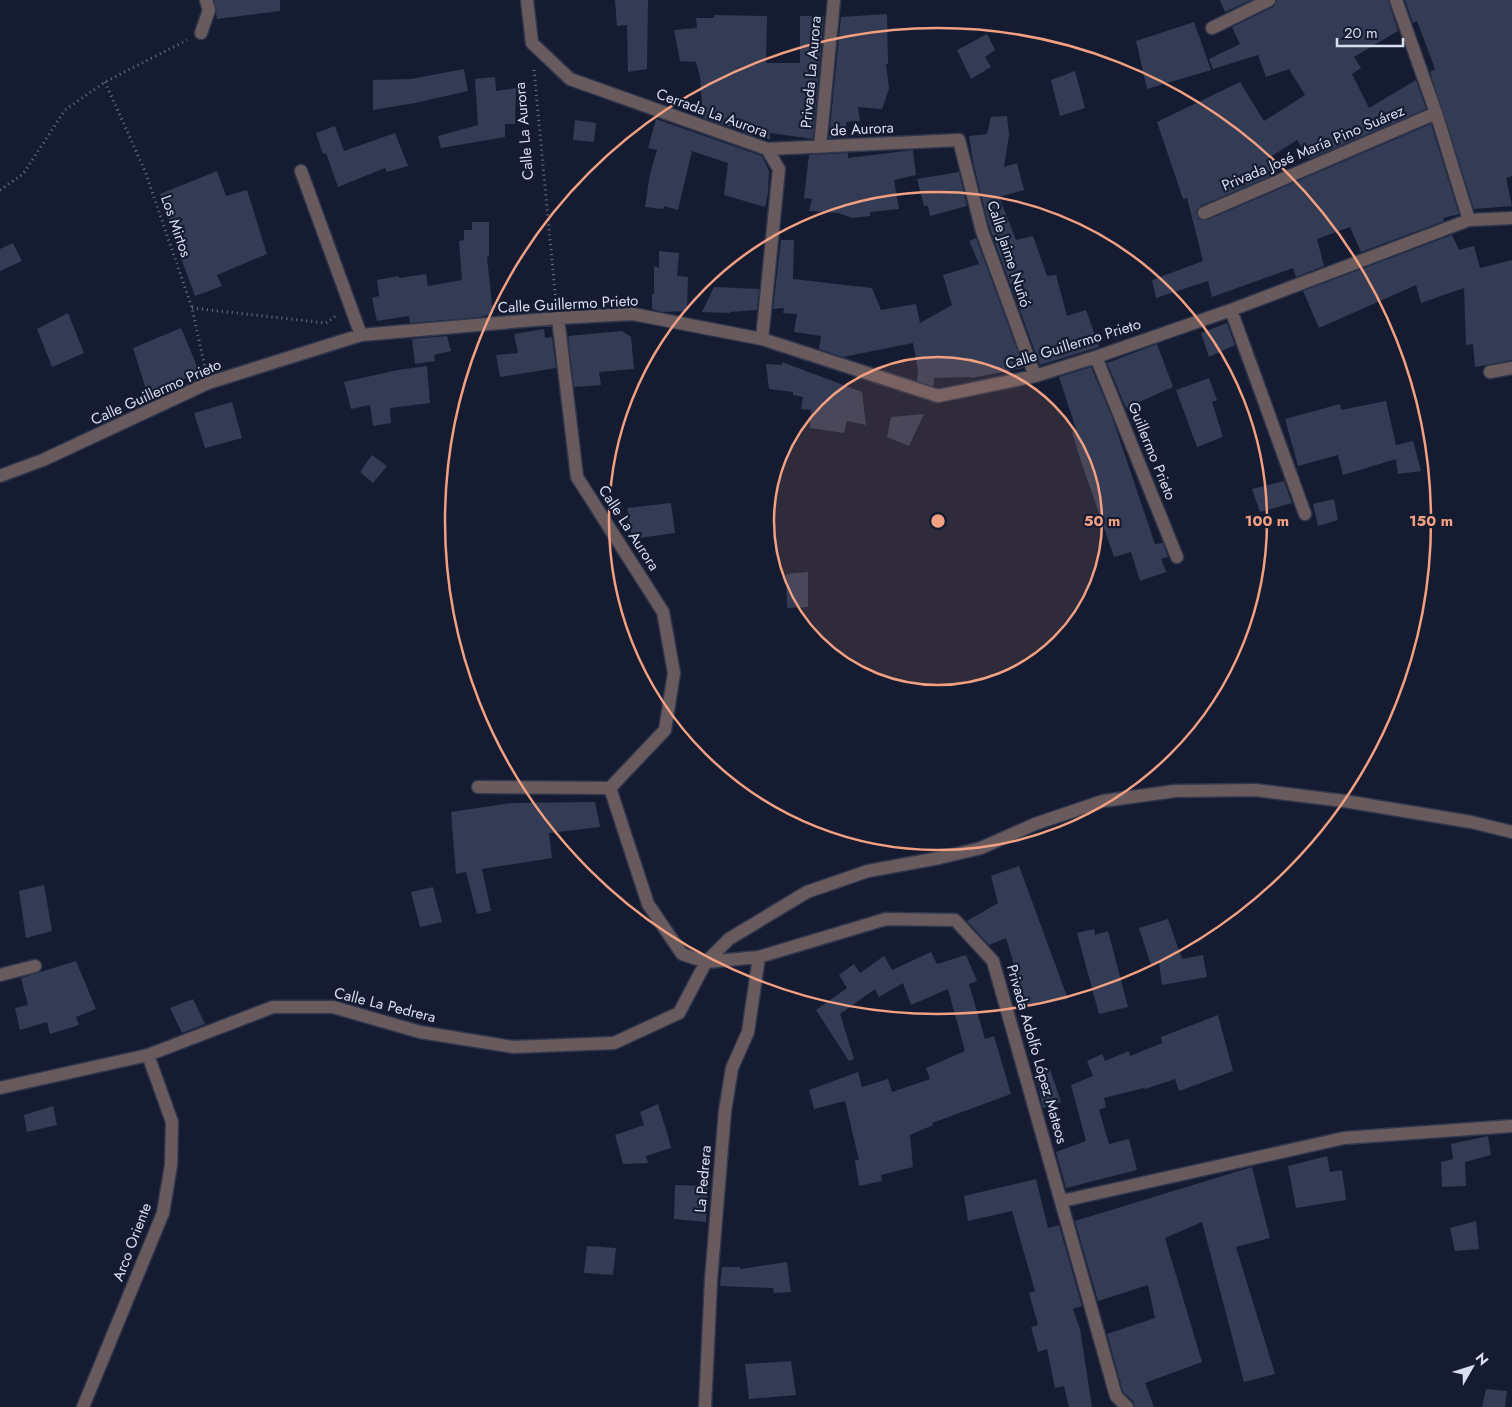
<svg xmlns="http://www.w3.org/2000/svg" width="1512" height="1407" font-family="Jost,sans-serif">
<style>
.building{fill:#333c54}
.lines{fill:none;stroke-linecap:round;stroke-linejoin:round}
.minor-casing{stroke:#30374c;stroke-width:15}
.path{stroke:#6b7285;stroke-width:3;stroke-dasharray:1 4;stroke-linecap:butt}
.minor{stroke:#695a5d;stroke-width:12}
.ring{fill:none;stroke:#f2a081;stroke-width:2.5}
.labels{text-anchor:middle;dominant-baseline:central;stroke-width:4.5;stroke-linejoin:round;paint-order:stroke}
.street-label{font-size:15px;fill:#d9dfef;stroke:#151c32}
.centre{fill:#f2a081;stroke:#151c32;stroke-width:2.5}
.ring-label{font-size:15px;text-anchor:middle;font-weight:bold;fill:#f2a081;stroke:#151c32;stroke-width:4.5;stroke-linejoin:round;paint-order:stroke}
</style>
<rect width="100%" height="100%" fill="#151c32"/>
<path class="building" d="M214,0H280V11L217,19Z
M615,0H648L647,69L628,72L627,25L617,26Z
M1220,0H1251L1225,12Z
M1277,0H1388L1398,31L1354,57L1361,68L1352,74L1369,108L1416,80L1426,109L1309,159L1297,140L1269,158L1277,173L1200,206L1196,212L1199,219L1207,220L1431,124L1459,214L1443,218L1444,221L1361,252L1350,227L1317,239L1324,266L1296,277L1293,268L1212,297L1208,281L1156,298L1152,280L1203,261L1187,198L1183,199L1157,122L1240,82L1264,121L1305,95L1289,69L1266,77L1258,55L1213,69L1209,59L1240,44L1232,27L1273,7Z
M1405,0H1512V176L1506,178L1512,206L1474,209L1430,72L1435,69L1417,21L1413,23Z
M887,14L888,64H886L889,89L882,109L858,107L860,121L846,122L847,137L829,138L841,17Z
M714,15L767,16L766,63H800V16H824L813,139L770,133V140L753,131L755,136L703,118L700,77L696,62L680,61L674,30L697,28L696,18H714Z
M1194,22L1211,70L1147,89L1136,41Z
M987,34L995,50L985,57L991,67L971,79L957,50Z
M464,69L468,91L415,103L373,110V80L411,79Z
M1075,71L1085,108L1060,116L1051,80Z
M495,77L496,91L516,88L515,124H505V137L441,148L438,136L478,125L475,79Z
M1007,116L1009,135L1004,167L1017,163L1024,190L999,197L1016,240L1033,236L1047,276L1056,275L1067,316L1086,310L1099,347L1040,365L989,226L973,162L969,136L987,134L991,117Z
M656,119L762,156L769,171L768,193L765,207L724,195L728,163L692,151L678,210L664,206L663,209L645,207L650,174L657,150L648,148Z
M575,120L596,123L594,142L573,140Z
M335,126L344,151L395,133L408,166L387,172L385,168L338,187L326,153L323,154L316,133Z
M913,150L916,175L894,180L899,209L870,212V216L853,218L838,213L809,211L812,199L804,198L809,155L848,153V158Z
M217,171L226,196L247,190L267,254L217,275L222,286L195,296L173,236L175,235L160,194Z
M959,172L967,206L930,216L928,206H924L917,179Z
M472,222H489V256L487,257L493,314L480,317L410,323L409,316L377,321L372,298L379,296L377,280L399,276V278L426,274L428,286L462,280L459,241L464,240V230H472Z
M1452,235L1459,250L1474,246L1480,268L1512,260V360L1475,367L1473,344L1466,345L1464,288L1421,303L1416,285L1319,328L1303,291Z
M976,238L1024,368L971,378V377L934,378V385L932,386L917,381L918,371L913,343L843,357L819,349L821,336L794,332L797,314L783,313L784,308L773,309L781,240H794L793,279L872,288L881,310L916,304L920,323L952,305L943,275L979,264L969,241Z
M13,243L22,261L0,271V249Z
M659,251L679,253L677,276L688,277L687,311L663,312L652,309V294H654V266L659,268Z
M714,287L759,289L757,310L730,312V313L702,312Z
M68,313L84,353L52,367L37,329Z
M1227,323L1235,345L1209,357L1201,333Z
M181,328L199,371L164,390L148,396L133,348Z
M544,329L545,338L552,337L556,368L500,377L496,355L518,353L514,334Z
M622,331L631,337L634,369L599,372L601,385L574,387L568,336Z
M447,336L451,351L434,355L435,361L415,364L412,339Z
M1157,344L1173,387L1126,408L1107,363Z
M782,362L862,392L866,425L847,421L844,433L810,428L811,410L801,409L803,397L793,395V392L769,389L766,364L782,365Z
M427,366L430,403L390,408L391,423L373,426L370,405L351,409L344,382L398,370Z
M1091,367L1112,417L1155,544L1163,543L1168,557L1161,559L1166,572L1140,581L1131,552L1114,557L1080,458L1072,432L1076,429L1059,377Z
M1209,378L1217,400L1212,402L1223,437L1197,447L1176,390Z
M1386,401L1396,445L1413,441L1421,471L1398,474L1396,459L1343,475L1338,455L1298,466L1285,419L1340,404L1341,410Z
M232,402L242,438L205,448L194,413Z
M924,414L909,446L887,437L891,417Z
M372,455L387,466L373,483L360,472Z
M1284,481L1292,503L1260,512L1252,489Z
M1334,499L1338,520L1318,526L1313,504Z
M671,503L675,533L632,539L627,508Z
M808,572V607L787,608L786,574Z
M595,802L600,827L549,833L552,858L482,869L491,911L477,914L466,872L456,874L451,812L512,803Z
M1019,866L1068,999L1027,1007L1006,938L989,945L967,921L998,903L991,876Z
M44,885L52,931L26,938L19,891Z
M433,887L442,922L420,927L411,892Z
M1168,919L1182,959L1203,955L1207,977L1162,985L1159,962L1151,965L1139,928Z
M1094,929L1095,935L1108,931L1128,1007L1099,1014L1077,933Z
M931,952L937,964L966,955L977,981L969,984L985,1039L994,1036L1011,1094L932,1123L933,1125L910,1135L913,1167L881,1175L882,1181L859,1186L855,1160H859L845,1101L814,1109L809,1090L858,1072L862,1087L888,1079L892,1092L930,1079L926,1068L965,1051L948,989L911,1005L903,983L879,997L875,989L840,1014L854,1059L849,1061L816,1010L847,988L839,975L854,964L860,973L884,956L892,970Z
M76,961L96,1009L76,1017L79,1025L50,1034L47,1022L20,1030L15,1008L28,1005L21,978Z
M193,999L205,1024L182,1033L170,1008Z
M1218,1015L1233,1071L1179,1091L1175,1079L1145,1089L1144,1088L1104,1098L1106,1107L1099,1110L1109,1144L1129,1139L1137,1170L1066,1188L1056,1152L1086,1141L1071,1085L1093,1076L1087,1061L1102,1054L1105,1061L1129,1051L1130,1056L1162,1043L1161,1037Z
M1050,1069L1061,1102L1043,1108L1036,1075Z
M658,1104L668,1136L671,1148L646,1156L648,1163L623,1164L615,1135L644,1125L640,1112Z
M53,1106L57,1125L27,1132L24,1115Z
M1488,1136L1491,1155L1465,1162L1466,1186L1442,1187L1441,1162L1453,1159L1451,1144Z
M1327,1156L1330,1172L1342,1170L1346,1200L1296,1208L1288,1166Z
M1252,1167L1270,1238L1236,1247L1275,1374L1244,1382L1202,1222L1165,1238L1202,1362L1145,1383L1154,1407H1135L1133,1401L1123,1392L1107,1334L1155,1318L1148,1285L1098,1301L1075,1221Z
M1036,1179L1048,1228L1059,1225L1082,1306L1077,1308L1076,1306V1308L1073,1309L1080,1329L1092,1407H1069L1064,1386L1055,1388L1047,1349L1038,1352L1031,1327L1038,1325L1029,1293L1035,1291L1012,1211L968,1221L964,1196Z
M675,1185L708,1186L706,1222L674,1219Z
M1476,1221L1479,1249L1455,1251L1450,1228Z
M587,1246L616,1248L613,1275L584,1273Z
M787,1262L791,1292L774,1293L773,1288L720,1286L722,1267H740V1269Z
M791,1361L796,1395L749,1399L745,1364Z
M1486,1389L1507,1391L1505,1407H1482Z"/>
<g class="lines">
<g class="minor-casing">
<path id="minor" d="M527,0L532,43L570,79L767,149L779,169L762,339
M1396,0L1436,113L1469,220
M1212,28L1269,0
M201,33L209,10L206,0
M820,147L834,0
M767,149L959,140L982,231L1035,376
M301,171L361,335
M1204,213L1436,113
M1231,310L1305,514
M558,318L577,477L663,612L674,673L665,730L610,788L648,904L682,954L706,962L759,957L886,919L955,920L993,961L1116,1396L1127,1407
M1096,357L1177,557
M1490,372L1512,368
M0,476L43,460L208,383L361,335L558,318L633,314L762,339L938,396L1035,376L1096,357L1231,310L1469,220L1512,218
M478,787L610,788
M0,975L35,966
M0,1088L148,1055L273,1007H333L420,1032L513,1047L614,1043L679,1013L706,962L729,939L807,892L868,871L939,858L981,848L1035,824L1103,801L1175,791L1255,790L1344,801L1471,822L1512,832
M1062,1201L1344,1138L1512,1126
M83,1407L163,1213L171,1165L172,1122L148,1055
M705,1407L711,1280L725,1111L732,1068L748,1032L759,957"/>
</g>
<path class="path" d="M534,70L556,303
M105,82L145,171L192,308L205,368
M0,190L23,174L65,110L105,82L187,40
M192,308L326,323L337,315"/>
<use href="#minor" class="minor"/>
</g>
<circle cx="938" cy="521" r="164" fill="#f2a081" fill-opacity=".12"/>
<g class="ring">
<circle cx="938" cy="521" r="164"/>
<circle cx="938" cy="521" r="329"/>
<circle cx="938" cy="521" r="493"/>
</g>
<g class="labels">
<g class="street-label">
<text transform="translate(811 72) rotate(-85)">Privada La Aurora</text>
<text transform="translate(712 113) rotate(20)">Cerrada La Aurora</text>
<text transform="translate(862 129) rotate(-3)">de Aurora</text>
<text transform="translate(524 131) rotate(-95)">Calle La Aurora</text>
<text transform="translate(1313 148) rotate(-23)">Privada José María Pino Suárez</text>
<text transform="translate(176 226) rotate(71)">Los Mirtos</text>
<text transform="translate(1009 254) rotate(72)">Calle Jaime Nuñó</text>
<text transform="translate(568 304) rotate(-3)">Calle Guillermo Prieto</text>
<text transform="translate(1073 344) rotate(-17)">Calle Guillermo Prieto</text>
<text transform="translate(156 392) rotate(-24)">Calle Guillermo Prieto</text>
<text transform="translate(1152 451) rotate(68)">Guillermo Prieto</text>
<text transform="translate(629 528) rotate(57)">Calle La Aurora</text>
<text transform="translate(385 1005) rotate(14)">Calle La Pedrera</text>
<text transform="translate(1037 1054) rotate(74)">Privada Adolfo López Mateos</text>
<text transform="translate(703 1179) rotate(-85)">La Pedrera</text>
<text transform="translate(132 1242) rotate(-69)">Arco Oriente</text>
</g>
</g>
<circle cx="938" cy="521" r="8" class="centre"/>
<g class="ring-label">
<text x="1102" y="526">50 m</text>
<text x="1267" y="526">100 m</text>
<text x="1431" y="526">150 m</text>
</g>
<g transform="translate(1472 1367) rotate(51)" stroke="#151c32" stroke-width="4" paint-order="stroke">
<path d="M0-4L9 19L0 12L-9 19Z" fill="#d9dfef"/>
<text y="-8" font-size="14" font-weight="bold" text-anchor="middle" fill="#d9dfef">N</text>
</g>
<path d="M1337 38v8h66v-8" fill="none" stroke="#d9dfef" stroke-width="2.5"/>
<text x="1344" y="38" font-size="15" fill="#d9dfef" stroke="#151c32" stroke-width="4" paint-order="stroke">20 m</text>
</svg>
